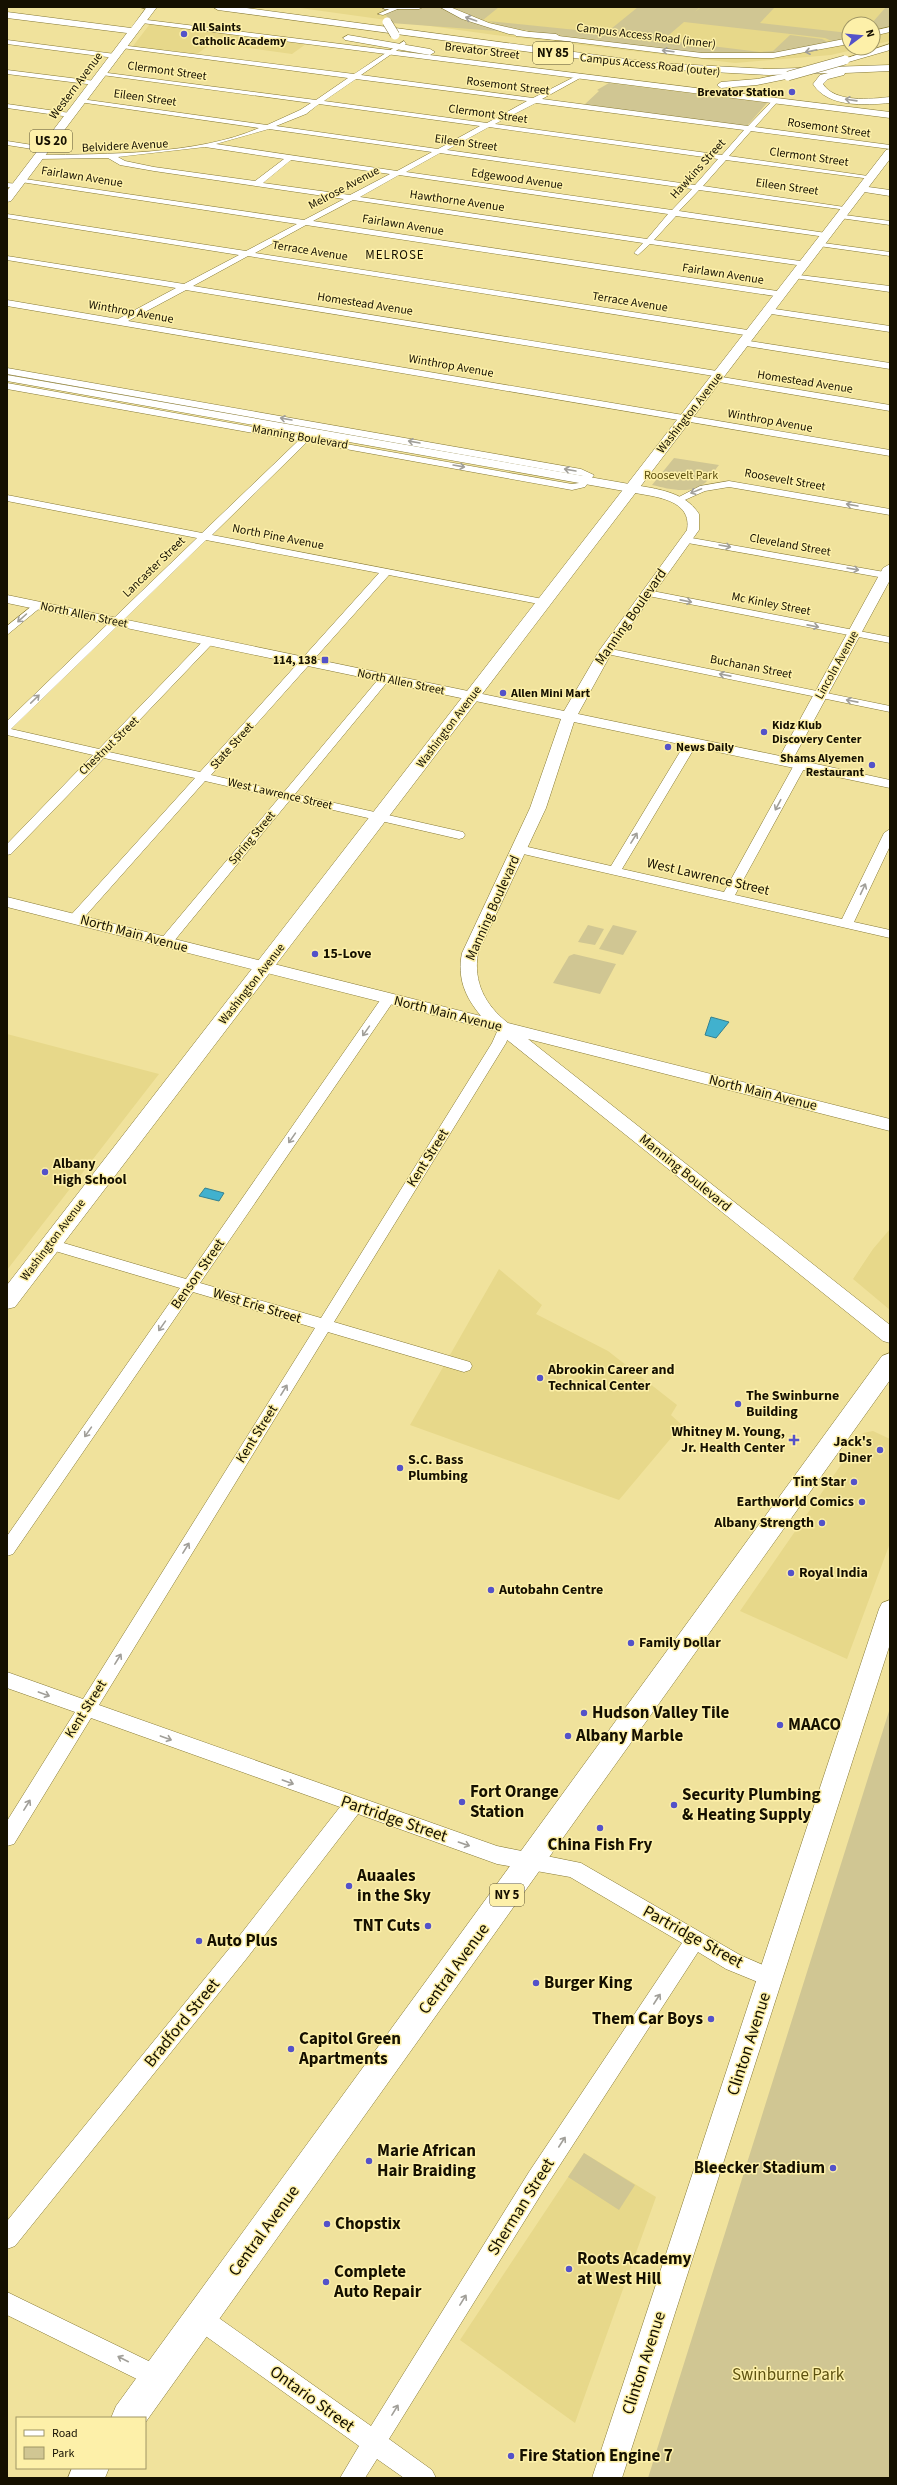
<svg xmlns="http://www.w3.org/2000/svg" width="897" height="2485" font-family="'Source Sans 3',sans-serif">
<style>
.built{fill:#e7d88a}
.green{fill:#d0c693}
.water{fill:#41b1ce;stroke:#348190}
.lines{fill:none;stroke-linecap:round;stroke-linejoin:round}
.minor-casing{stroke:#857834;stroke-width:1}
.tertiary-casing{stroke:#857834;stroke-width:1}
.primary-casing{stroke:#857834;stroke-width:1}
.motorway-casing{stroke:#857834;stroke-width:1}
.minor{fill:#fff;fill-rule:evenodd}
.tertiary{fill:#fff;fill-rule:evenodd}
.primary{fill:#fff;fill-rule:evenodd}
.motorway{fill:#fff;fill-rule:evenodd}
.tertiary-bridge-casing{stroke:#857834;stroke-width:10;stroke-linecap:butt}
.tertiary-bridge{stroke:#fff;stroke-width:9}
.oneway{stroke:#a19f99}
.poi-dot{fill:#5452c9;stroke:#fdf0a9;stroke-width:1.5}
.labels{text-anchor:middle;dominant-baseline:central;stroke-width:3;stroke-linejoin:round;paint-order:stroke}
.far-poi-label{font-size:12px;font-weight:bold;fill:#151000;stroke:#fdf0a9;text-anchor:start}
.far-street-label{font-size:12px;fill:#151000;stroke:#fdf0a9}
.far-park-label{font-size:12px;fill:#5d5110;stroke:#fdf0a9}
.shield{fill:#fdf0a9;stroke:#5b5333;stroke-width:1}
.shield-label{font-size:13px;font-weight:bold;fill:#151000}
.far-neighbourhood-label{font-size:13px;letter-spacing:1px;fill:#151000;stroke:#fdf0a9}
.street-label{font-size:14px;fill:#151000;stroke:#fdf0a9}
.poi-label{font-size:14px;font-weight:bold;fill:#151000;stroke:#fdf0a9;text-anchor:start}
.near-poi-label{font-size:17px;font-weight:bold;fill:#151000;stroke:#fdf0a9;text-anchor:start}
.near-street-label{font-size:17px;fill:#151000;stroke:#fdf0a9}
.near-park-label{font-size:17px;fill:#5d5110;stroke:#fdf0a9}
</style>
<rect width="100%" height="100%" fill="#f0e29c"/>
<path class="built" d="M293,7H890V41L873,45V24H849V48H861L831,55L735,63L495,35Z
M150,24L306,44L292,54L212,43L197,54L133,46Z
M7,1034L159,1074L7,1270Z
M890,1229V1310L853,1279L873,1249Z
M499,1269L542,1305L536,1314L608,1351L677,1405L671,1415L682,1425L619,1500L410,1425Z
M873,1431L890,1439V1543L847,1659L740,1611L863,1433Z
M584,2153L656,2197L575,2423L460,2340Z"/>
<path class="green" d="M381,7H443L510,32L391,23Z
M451,7H499L483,20Z
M638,7H700L695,12L701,7H775L760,23L849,33V38L834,42L825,38L684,22L663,40L760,52L773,51L790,35L822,39L830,43L803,52L730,57L555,35L505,27L488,21L606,33Z
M886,7H890V26L873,31V24H871Z
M609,83L767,103L747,126L584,105L599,91L597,90Z
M674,458L719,465C714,471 710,479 705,483C690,495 669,489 652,485Z
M588,925L604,929L595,945L578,942Z
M613,925L637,931L623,955L599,949Z
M574,954L616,964L600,994L553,983L569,956Z
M890,1708V2478H648Z
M584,2153L635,2185L619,2210L568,2177Z"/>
<path class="water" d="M711,1017L729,1022L716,1038L705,1035Z
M205,1188L224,1193L219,1201L199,1196Z"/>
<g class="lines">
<g class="minor-casing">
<path id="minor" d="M139,7H155V8L152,10Z
M394,7L400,8L383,15L378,14Z
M7,40L115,54L118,56L115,58L7,44Z
M404,41L406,44L361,75L533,98L580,74L582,77L542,99L748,126L775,98L779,100L755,127L890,145V149L751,131L729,156L875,177L871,179L726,160L703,186L851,208L847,210L699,190L679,211L826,233L830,235L826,237L676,216L654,240L807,262L808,264L804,266L650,244L638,255L634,253L643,243L353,200L313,221L784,292V296L781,297L306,225L255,253L754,331L755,333L751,336L248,256L193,286L723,372L724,374L720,377L186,290L128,321L890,450V456L7,306V300L118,319L176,288L7,260V256L184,284L239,255L7,218V214L246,251L297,224L21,182L17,180L18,178L304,220L344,199L154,171L120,165L108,158L36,159L35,157L39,155C107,154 197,155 259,128L79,102L81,99L267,125L300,110L311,103L102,75L100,72L316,100L348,78L122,48L120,45L354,74ZM356,79L527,101L487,123L324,101ZM536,103L744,130L722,155L495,124ZM319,104L480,126L438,149L276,126L306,114ZM489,127L718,159L695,185L447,150ZM269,129L432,152L397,171L216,144ZM205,147L284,159L255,181L154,167L125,161L118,157ZM440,153L692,189L672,210L406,172ZM291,160L390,174L350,195L263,183ZM399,175L668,214L647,239L360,197Z
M7,70L95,81L98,83L95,85L7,74Z
M7,104L70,113L74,115L70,117L7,108Z
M7,141L45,147L49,149L45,151L7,145Z
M7,183L19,184L20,186L16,188L7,187Z
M837,214L890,221V225L840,218H837Z
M816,242L890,252V256L819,246H816Z
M791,274L890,286V292L794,278L790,276Z
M768,308L890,326V332L765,313V309Z
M743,340L890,363V369L740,345L739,343Z
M7,368L581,469L594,475L585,487L572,490L307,442L212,535L548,600V604L544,605L389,575L211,775L284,792L381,676H389V680L295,794L463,832L465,835L463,838L459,839L290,800L170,946H160L159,943L160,940L279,798L205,781L80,922H70L69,919L70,916L195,778L104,758L11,854L7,855V844L93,755L7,735V721L197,538L7,501V495L202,533L298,441L7,389V383L303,436L311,430L316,433L312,438L572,484L579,483L583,476L7,374ZM206,540L379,573L200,772L109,752L213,643V639H205L99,749L11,729Z
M716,376L890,405V411L713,381V377Z
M729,481L890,509V515L729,487L705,491L678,503L673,500L700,486Z
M686,537L890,573V579L682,542V538Z
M647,590L890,637V643L643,595L642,593Z
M37,602L42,605L41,607L7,635V626Z
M606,648L890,706V712L602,653L601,651Z
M692,739L698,742L622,869L724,892L794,765L796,763H804L806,765L735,895L842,919L884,833L890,829V846L854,922L890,930V938L519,853L513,849L519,845L611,866L686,742Z
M388,995L395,999L200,1283L321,1318L492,1043L500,1025L505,1024L510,1025L512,1028L506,1043L334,1322L470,1362L472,1366L470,1370L464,1372L328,1332L99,1705L497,1846L581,1863L740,1955L777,1971L780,1978L777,1985L770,1987L726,1969L698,1952L545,2188L389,2439L432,2470L436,2478H404L377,2459L365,2478H340L359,2446L193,2327L190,2319L193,2311L201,2308L209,2311L371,2426L529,2172L682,1943L570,1877L497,1864L358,1814L247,1958L15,2246L7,2249V2221L233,1944L340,1807L91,1718L14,1844L7,1846V1821L75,1712L7,1688V1672L83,1699L315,1328L193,1292L13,1554L7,1556V1536L180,1288L45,1248L42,1244L45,1240L50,1239L186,1279L383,996Z
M7,2292L165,2369L168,2377L165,2385L157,2388L149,2385L7,2315Z"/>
</g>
<g class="tertiary-casing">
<path id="tertiary" d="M381,7H423L419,9H385Z
M440,7H450L489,23L533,33L702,53H773L849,38V44L773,58H702L509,34L462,19Z
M139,19L890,112V118L142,23H139Z
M890,27V32L873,36V31Z
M890,44V50L845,63L841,60Z
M788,73L792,76L791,78L757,85L721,88L717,85L721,82L757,79Z
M861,186L890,190V196L858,191V187Z
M7,375L652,488C671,492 688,497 699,514V530L612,652L578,714L780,756L883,568L890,564V580L793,759L890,780V788L574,722L546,808L478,953C473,982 485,1005 508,1023L890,1119V1131L528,1039L890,1325V1343L883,1341L496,1031L7,907V897L481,1016C465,997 457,978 462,953L530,808L561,719L7,603V595L564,711L599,651L687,530C691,507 671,500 652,496L7,381Z
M890,1600V1644L622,2478H592L879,1609L882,1603Z"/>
</g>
<g class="primary-casing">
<path id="primary" d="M147,7H157L11,201L7,202V191L127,33L7,18V12L131,28Z
M890,149V159L15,1307L7,1309V1285L886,150Z
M890,1353V1380L145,2423V2418H111L116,2406L882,1356Z
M72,2468H109L105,2478H68Z"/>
</g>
<g class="motorway-casing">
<path id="motorway" d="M213,7H239L656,63L769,69L890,65V71L845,73L844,75L828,79L823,84C835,103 871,99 890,97V103C865,105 828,108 813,84L820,75L828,73L769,75L656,69L218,10Z
M519,31L556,34L561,37L556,40L516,36L514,34Z
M348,35L430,49L435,52L430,55L345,40L343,38Z"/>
</g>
<use href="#minor" class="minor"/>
<use href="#tertiary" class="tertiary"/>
<use href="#primary" class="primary"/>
<use href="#motorway" class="motorway"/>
<g class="tertiary-bridge-casing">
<path id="tertiary-bridge" d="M387,22L395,35
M788,76L845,60"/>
</g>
<use href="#tertiary-bridge" class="tertiary-bridge"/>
</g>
<defs><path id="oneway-shaft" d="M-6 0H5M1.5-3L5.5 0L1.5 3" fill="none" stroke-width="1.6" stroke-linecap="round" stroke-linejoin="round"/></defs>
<g class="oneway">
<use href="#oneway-shaft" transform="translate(471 19) rotate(-161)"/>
<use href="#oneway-shaft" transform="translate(668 51) rotate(-173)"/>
<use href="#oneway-shaft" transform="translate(811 51) rotate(168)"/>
<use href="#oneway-shaft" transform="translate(851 100) rotate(-172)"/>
<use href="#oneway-shaft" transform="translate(286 419) rotate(-170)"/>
<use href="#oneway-shaft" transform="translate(414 442) rotate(-170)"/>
<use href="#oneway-shaft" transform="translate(459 466) rotate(10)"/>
<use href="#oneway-shaft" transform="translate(570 470) rotate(-170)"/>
<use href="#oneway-shaft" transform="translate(696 491) rotate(158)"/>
<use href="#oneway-shaft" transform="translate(852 505) rotate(-170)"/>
<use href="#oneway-shaft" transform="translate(725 546) rotate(10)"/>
<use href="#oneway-shaft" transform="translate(853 569) rotate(10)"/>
<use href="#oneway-shaft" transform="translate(686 601) rotate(11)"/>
<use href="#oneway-shaft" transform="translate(22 618) rotate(138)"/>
<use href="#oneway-shaft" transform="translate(813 626) rotate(11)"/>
<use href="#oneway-shaft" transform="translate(725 675) rotate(-169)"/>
<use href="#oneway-shaft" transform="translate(35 699) rotate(-44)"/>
<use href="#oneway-shaft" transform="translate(852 701) rotate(-169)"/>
<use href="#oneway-shaft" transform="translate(778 805) rotate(118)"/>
<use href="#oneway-shaft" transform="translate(634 838) rotate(-58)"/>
<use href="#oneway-shaft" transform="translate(863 889) rotate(-65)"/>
<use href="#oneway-shaft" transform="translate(366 1031) rotate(125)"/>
<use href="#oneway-shaft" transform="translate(292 1138) rotate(125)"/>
<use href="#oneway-shaft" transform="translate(162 1326) rotate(125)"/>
<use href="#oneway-shaft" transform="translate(284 1390) rotate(-58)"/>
<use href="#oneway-shaft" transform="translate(88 1432) rotate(125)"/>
<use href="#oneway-shaft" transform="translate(186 1548) rotate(-58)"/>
<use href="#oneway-shaft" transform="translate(118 1659) rotate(-58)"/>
<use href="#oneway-shaft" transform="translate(44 1694) rotate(20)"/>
<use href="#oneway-shaft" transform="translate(166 1738) rotate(20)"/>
<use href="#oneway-shaft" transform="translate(288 1782) rotate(20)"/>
<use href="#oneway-shaft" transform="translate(27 1805) rotate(-58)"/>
<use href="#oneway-shaft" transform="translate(464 1844) rotate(19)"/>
<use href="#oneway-shaft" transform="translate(657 1999) rotate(-57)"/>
<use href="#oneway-shaft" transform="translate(562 2142) rotate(-57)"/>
<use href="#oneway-shaft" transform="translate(463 2300) rotate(-58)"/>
<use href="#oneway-shaft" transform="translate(123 2359) rotate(-153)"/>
<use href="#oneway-shaft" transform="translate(395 2410) rotate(-58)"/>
</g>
<g class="poi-dot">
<circle cx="184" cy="34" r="4"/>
<circle cx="792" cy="92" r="4"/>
<rect x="321" y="656" width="8" height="8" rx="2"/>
<circle cx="503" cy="693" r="4"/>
<circle cx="764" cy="732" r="4"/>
<circle cx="668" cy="747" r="4"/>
<circle cx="872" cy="765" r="4"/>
<circle cx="315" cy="954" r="4"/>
<circle cx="45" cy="1172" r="4"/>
<circle cx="540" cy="1378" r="4"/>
<circle cx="738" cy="1404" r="4"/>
<path d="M792 1434h4v4h4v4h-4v4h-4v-4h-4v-4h4z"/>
<circle cx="880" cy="1450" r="4"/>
<circle cx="400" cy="1468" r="4"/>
<circle cx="854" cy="1482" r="4"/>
<circle cx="862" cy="1502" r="4"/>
<circle cx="822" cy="1523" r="4"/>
<circle cx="791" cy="1573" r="4"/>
<circle cx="491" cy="1590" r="4"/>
<circle cx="631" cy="1643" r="4"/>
<circle cx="584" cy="1713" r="4"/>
<circle cx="780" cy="1725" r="4"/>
<circle cx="568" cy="1736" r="4"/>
<circle cx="462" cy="1802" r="4"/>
<circle cx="674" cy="1805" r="4"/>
<circle cx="600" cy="1828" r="4"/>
<circle cx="349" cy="1886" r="4"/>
<circle cx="428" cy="1926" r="4"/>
<circle cx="199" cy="1941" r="4"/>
<circle cx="536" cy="1983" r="4"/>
<circle cx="711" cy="2019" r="4"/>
<circle cx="291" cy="2049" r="4"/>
<circle cx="369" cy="2161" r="4"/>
<circle cx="833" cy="2168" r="4"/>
<circle cx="327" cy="2224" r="4"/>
<circle cx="569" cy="2269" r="4"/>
<circle cx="326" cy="2282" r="4"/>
<circle cx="511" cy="2456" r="4"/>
</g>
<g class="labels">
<g class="far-poi-label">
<text x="192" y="27">All Saints<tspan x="192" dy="14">Catholic Academy</tspan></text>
<text x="784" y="92" text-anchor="end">Brevator Station</text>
<text x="317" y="660" text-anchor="end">114, 138</text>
<text x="511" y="693">Allen Mini Mart</text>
<text x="772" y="725">Kidz Klub<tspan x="772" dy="14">Discovery Center</tspan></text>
<text x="676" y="747">News Daily</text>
<text x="864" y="758" text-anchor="end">Shams Alyemen<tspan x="864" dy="14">Restaurant</tspan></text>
</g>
<g class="far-street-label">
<text transform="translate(646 36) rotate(7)">Campus Access Road (inner)</text>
<text transform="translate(482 51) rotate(7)">Brevator Street</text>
<text transform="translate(650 65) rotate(6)">Campus Access Road (outer)</text>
<text transform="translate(167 71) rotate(8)">Clermont Street</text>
<text transform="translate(76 86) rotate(-53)">Western Avenue</text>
<text transform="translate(508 86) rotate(7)">Rosemont Street</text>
<text transform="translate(145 98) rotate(8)">Eileen Street</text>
<text transform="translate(488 114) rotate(8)">Clermont Street</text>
<text transform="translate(829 128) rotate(8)">Rosemont Street</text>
<text transform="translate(466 143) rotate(8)">Eileen Street</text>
<text transform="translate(125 146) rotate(-3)">Belvidere Avenue</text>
<text transform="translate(809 157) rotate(8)">Clermont Street</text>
<text transform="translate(698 169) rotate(-48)">Hawkins Street</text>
<text transform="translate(82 177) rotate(9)">Fairlawn Avenue</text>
<text transform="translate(517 179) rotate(8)">Edgewood Avenue</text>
<text transform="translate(787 187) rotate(8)">Eileen Street</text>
<text transform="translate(344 188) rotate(-28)">Melrose Avenue</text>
<text transform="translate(457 201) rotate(8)">Hawthorne Avenue</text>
<text transform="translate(403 225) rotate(9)">Fairlawn Avenue</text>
<text transform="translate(310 251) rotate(9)">Terrace Avenue</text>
<text transform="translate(723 274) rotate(9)">Fairlawn Avenue</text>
<text transform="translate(630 302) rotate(9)">Terrace Avenue</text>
<text transform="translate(365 304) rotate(9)">Homestead Avenue</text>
<text transform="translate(131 312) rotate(10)">Winthrop Avenue</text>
<text transform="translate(451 366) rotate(10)">Winthrop Avenue</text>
<text transform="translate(805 382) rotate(9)">Homestead Avenue</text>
<text transform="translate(690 413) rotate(-52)">Washington Avenue</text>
<text transform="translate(770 421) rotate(10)">Winthrop Avenue</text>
<text transform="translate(300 437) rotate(10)">Manning Boulevard</text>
<text transform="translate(785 480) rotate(10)">Roosevelt Street</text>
<text transform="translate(278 537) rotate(11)">North Pine Avenue</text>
<text transform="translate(790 545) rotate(10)">Cleveland Street</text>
<text transform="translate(154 567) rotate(-44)">Lancaster Street</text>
<text transform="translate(771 604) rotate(11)">Mc Kinley Street</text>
<text transform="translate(84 615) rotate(12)">North Allen Street</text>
<text transform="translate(837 665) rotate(-61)">Lincoln Avenue</text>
<text transform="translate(751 667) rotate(11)">Buchanan Street</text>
<text transform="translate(401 682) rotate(12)">North Allen Street</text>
<text transform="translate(449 727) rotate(-53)">Washington Avenue</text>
<text transform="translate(109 746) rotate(-44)">Chestnut Street</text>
<text transform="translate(232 746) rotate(-48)">State Street</text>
<text transform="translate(280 794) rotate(13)">West Lawrence Street</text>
<text transform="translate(252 838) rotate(-50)">Spring Street</text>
<text transform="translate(252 984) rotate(-52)">Washington Avenue</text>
<text transform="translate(53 1240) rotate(-53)">Washington Avenue</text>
</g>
<g class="far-park-label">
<text x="681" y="475">Roosevelt Park</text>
</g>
<g class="shield">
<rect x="533" y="42" width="40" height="22" rx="3"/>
<rect x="30" y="130" width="42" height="22" rx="3"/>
<rect x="490" y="1884" width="34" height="22" rx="3"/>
</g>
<g class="shield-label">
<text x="553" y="53">NY 85</text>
<text x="51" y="141">US 20</text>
<text x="507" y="1895">NY 5</text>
</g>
<g class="far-neighbourhood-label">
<text x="395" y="255">MELROSE</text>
</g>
<g class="street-label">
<text transform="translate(631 617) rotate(-55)">Manning Boulevard</text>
<text transform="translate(708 877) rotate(13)">West Lawrence Street</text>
<text transform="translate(493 908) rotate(-66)">Manning Boulevard</text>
<text transform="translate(134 934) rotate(15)">North Main Avenue</text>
<text transform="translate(448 1014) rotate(14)">North Main Avenue</text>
<text transform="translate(763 1093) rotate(14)">North Main Avenue</text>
<text transform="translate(428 1158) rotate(-58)">Kent Street</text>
<text transform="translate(685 1173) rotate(39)">Manning Boulevard</text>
<text transform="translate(198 1274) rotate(-55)">Benson Street</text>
<text transform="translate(257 1306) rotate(17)">West Erie Street</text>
<text transform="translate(257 1434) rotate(-58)">Kent Street</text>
<text transform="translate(86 1709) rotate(-58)">Kent Street</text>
</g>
<g class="poi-label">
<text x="323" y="954">15-Love</text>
<text x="53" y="1164">Albany<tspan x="53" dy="16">High School</tspan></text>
<text x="548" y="1370">Abrookin Career and<tspan x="548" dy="16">Technical Center</tspan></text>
<text x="746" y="1396">The Swinburne<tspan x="746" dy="16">Building</tspan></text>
<text x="785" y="1432" text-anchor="end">Whitney M. Young,<tspan x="785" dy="16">Jr. Health Center</tspan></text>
<text x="872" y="1442" text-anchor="end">Jack's<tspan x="872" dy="16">Diner</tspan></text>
<text x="408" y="1460">S.C. Bass<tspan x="408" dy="16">Plumbing</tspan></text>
<text x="846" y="1482" text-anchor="end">Tint Star</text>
<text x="854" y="1502" text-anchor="end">Earthworld Comics</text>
<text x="814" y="1523" text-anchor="end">Albany Strength</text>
<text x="799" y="1573">Royal India</text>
<text x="499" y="1590">Autobahn Centre</text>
<text x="639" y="1643">Family Dollar</text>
</g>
<g class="near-poi-label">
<text x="592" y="1713">Hudson Valley Tile</text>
<text x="788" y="1725">MAACO</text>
<text x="576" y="1736">Albany Marble</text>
<text x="470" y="1792">Fort Orange<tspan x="470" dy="20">Station</tspan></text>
<text x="682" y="1795">Security Plumbing<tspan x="682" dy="20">&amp; Heating Supply</tspan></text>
<text x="600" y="1845" text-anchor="middle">China Fish Fry</text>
<text x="357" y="1876">Auaales<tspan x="357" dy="20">in the Sky</tspan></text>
<text x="420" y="1926" text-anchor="end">TNT Cuts</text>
<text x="207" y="1941">Auto Plus</text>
<text x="544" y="1983">Burger King</text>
<text x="703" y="2019" text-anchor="end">Them Car Boys</text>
<text x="299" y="2039">Capitol Green<tspan x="299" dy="20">Apartments</tspan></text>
<text x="377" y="2151">Marie African<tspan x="377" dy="20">Hair Braiding</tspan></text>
<text x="825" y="2168" text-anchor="end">Bleecker Stadium</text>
<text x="335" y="2224">Chopstix</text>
<text x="577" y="2259">Roots Academy<tspan x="577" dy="20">at West Hill</tspan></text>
<text x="334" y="2272">Complete<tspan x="334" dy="20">Auto Repair</tspan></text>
<text x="519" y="2456">Fire Station Engine 7</text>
</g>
<g class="near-street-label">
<text transform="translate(394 1819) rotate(19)">Partridge Street</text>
<text transform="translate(693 1937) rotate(29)">Partridge Street</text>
<text transform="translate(454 1969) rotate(-54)">Central Avenue</text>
<text transform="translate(182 2023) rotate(-51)">Bradford Street</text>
<text transform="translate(749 2044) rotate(-72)">Clinton Avenue</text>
<text transform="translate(521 2207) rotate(-58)">Sherman Street</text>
<text transform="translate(264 2231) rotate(-54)">Central Avenue</text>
<text transform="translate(644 2363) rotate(-72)">Clinton Avenue</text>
<text transform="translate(312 2399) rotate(36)">Ontario Street</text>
</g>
<g class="near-park-label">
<text x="788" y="2375">Swinburne Park</text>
</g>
</g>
<rect width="897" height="2485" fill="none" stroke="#151000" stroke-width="16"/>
<rect x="16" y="2417" width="130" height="52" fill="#fdf0a9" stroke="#a09665"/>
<rect x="24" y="2430" width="20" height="6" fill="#ffffff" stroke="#a09665"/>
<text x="52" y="2437" font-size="12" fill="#151000">Road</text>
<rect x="24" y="2447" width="20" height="12" fill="#d0c693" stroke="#a09665"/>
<text x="52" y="2457" font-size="12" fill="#151000">Park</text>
<g transform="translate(861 36) rotate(74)"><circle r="19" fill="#fdf0a9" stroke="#a09665"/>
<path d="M0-3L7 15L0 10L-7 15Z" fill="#5452c9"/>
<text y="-6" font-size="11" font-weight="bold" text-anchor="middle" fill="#151000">N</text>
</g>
</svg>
